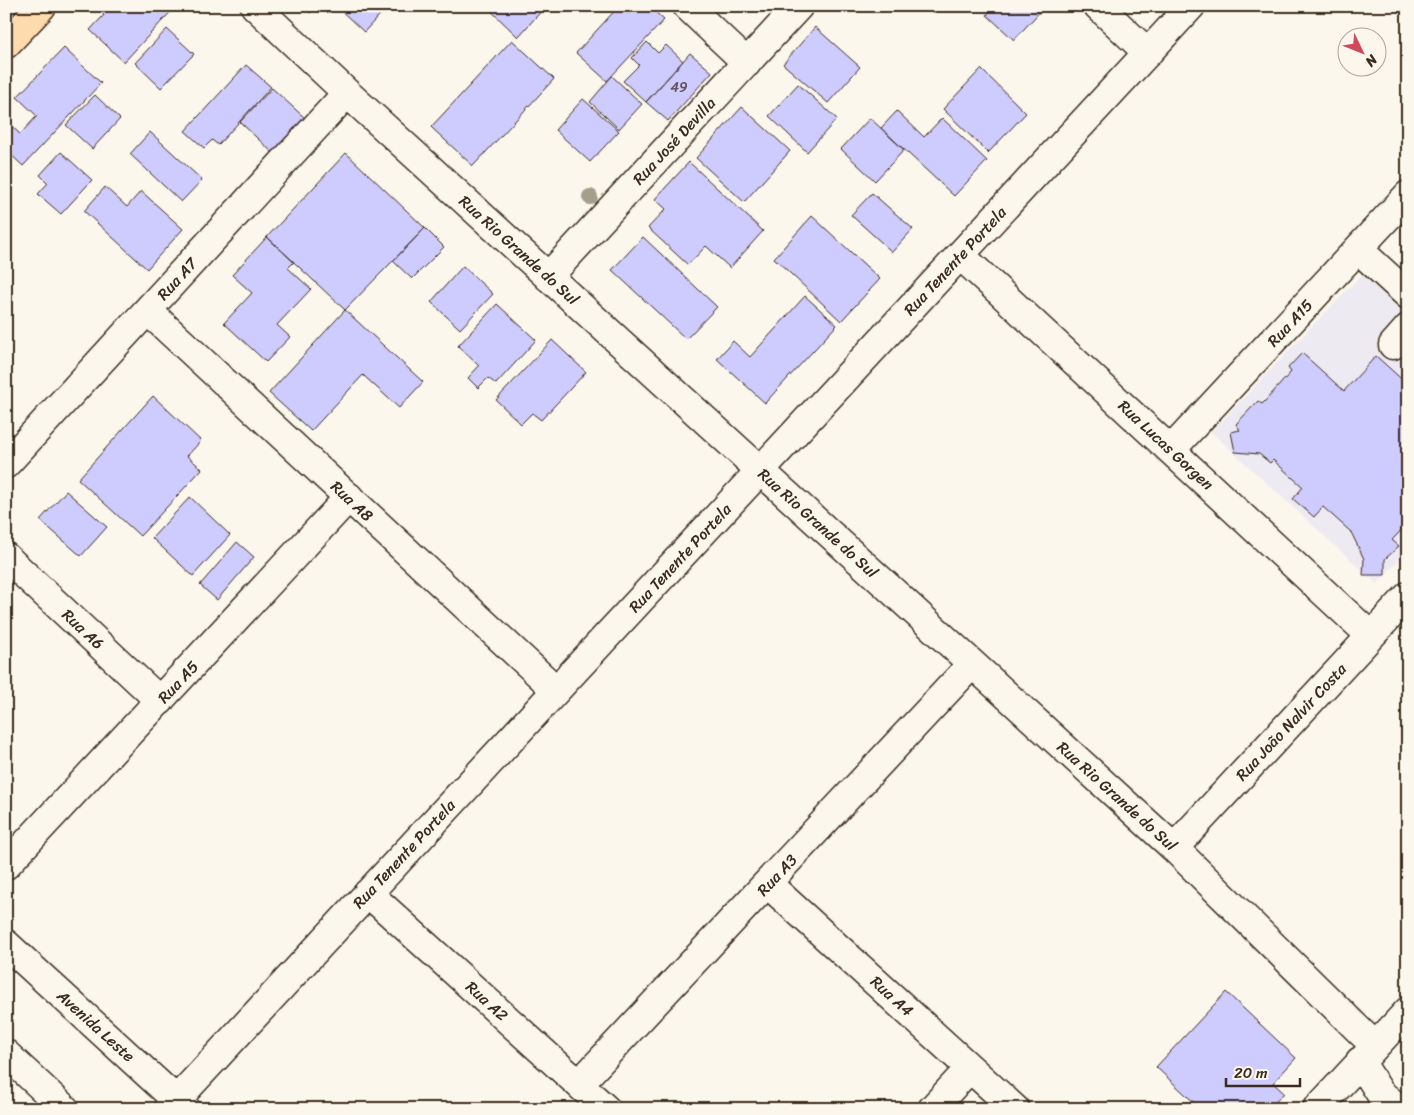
<svg xmlns="http://www.w3.org/2000/svg" width="1414" height="1115" font-family="Sriracha,sans-serif">
<style>
.built{fill:#eeeaf1}
.building{fill:#cecbfe;stroke:#3b2a1e}
.lines{fill:none;stroke-linecap:round;stroke-linejoin:round}
.minor-casing{stroke:#3b2a1e;stroke-width:31}
.major-casing{stroke:#3b2a1e;stroke-width:31}
.minor{stroke:#fbf7ec;stroke-width:28}
.major{stroke:#fedbac;stroke-width:28}
.tree{fill:#a49e8a}
.labels{text-anchor:middle;dominant-baseline:central;stroke-width:5;stroke-linejoin:round;paint-order:stroke}
.number-label{font-size:14px;fill:#605256}
.street-label{font-size:16px;fill:#3b2a1e;stroke:#fbf7ec}
</style>
<rect width="100%" height="100%" fill="#fbf7ec"/>
<filter id="ink" filterUnits="userSpaceOnUse"><feTurbulence type="fractalNoise" baseFrequency=".02" numOctaves="2"/><feDisplacementMap in="SourceGraphic" scale="10" xChannelSelector="R" yChannelSelector="G"/><feConvolveMatrix kernelMatrix="1 2 1 2 8 2 1 2 1" color-interpolation-filters="sRGB"/></filter>
<g filter="url(#ink)">
<path class="built" d="M1366,270L1408,311V550L1377,584L1211,432Z"/>
<path class="building" d="M101,6H176L124,62L90,30L104,15L98,9Z
M303,6H316L310,13Z
M336,6H388L364,32Z
M486,6H546L518,37Z
M619,6H649L664,20L607,81L576,53Z
M994,6H1045L1014,40L987,15Z
M815,27L860,67L828,103L783,64Z
M167,29L194,54L161,88L135,63Z
M512,40L554,79L473,166L431,127Z
M647,42L658,53L666,45L683,61L646,102L623,81L639,65L632,58Z
M64,48L101,83L23,166L6,150V121L20,134L37,116L17,97Z
M690,53L712,72L668,121L646,102Z
M246,65L271,87L218,145L212,140L204,148L185,131Z
M981,69L1026,113L988,153L943,109Z
M612,76L642,104L619,129L590,102Z
M798,84L837,119L807,152L769,116Z
M272,88L306,119L274,154L240,122Z
M95,95L120,119L92,149L66,125Z
M583,99L619,131L590,162L555,130Z
M742,107L790,151L744,202L696,158Z
M897,111L924,137L942,118L987,161L954,196L881,128Z
M870,118L904,150L875,181L841,149Z
M150,132L202,180L181,202L130,154Z
M61,152L92,180L61,214L38,194L48,183L40,175Z
M346,153L425,228L345,310L267,237Z
M689,162L763,231L730,268L706,246L688,265L648,228L666,209L655,199Z
M105,187L127,207L141,191L183,229L147,269L84,211Z
M872,193L913,229L892,252L851,215Z
M812,216L880,279L841,321L774,258Z
M425,228L444,247L412,279L393,261Z
M267,237L294,262L288,268L311,289L277,325L290,337L266,362L224,323L252,293L232,275Z
M643,237L717,307L686,339L612,270Z
M463,266L493,294L460,329L431,302Z
M805,296L837,325L765,403L717,359L733,341L750,357Z
M497,304L536,340L496,384L488,378L478,388L468,378L479,366L458,346Z
M345,310L423,382L399,408L363,375L311,431L269,393Z
M552,340L586,372L541,420L532,413L521,424L496,400Z
M1302,353L1344,391L1376,356L1408,385V523L1392,540L1399,546L1385,559V575H1363L1364,559L1351,532L1323,507L1314,517L1293,499L1303,487L1273,460L1270,463L1259,454L1235,452L1231,432L1240,430L1236,424L1258,401L1262,404L1266,400L1291,372L1288,368Z
M153,396L201,441L187,456L202,469L140,536L78,479Z
M66,491L107,527L81,556L40,520Z
M190,497L230,535L193,576L152,538Z
M237,542L254,557L217,600L200,585Z
M1226,992L1296,1058L1273,1083L1284,1093L1269,1109H1201L1156,1067Z"/>
<g class="lines">
<g class="minor-casing">
<path id="minor" d="M255,6L347,93L1174,848L1375,1046
M687,6L747,63
M1098,6L1148,53
M1358,249L1408,295
M960,255L1371,636
M548,277L799,6
M148,311L556,690
M1393,345L1408,328
M1171,450L1408,195
M6,464L347,93
M6,557L160,701
M1174,848L1408,596
M6,865L349,497
M768,884L1015,1109
M368,893L606,1109
M6,944L186,1109
M6,1054L65,1109
M1360,1061L1380,1093L1400,1109
M579,1084L972,664
M168,1109L1191,6
M932,1109L970,1068
M1317,1109L1408,1011"/>
</g>
<g class="major-casing">
<path id="major" d="M6,44L42,6"/>
</g>
<use href="#minor" class="minor"/>
<use href="#major" class="major"/>
</g>
<circle class="tree" cx="590" cy="197" r="8"/>
</g>
<g class="labels">
<g class="number-label">
<text x="679" y="87">49</text>
</g>
<g class="street-label">
<text transform="translate(674 141) rotate(-47)">Rua José Devilla</text>
<text transform="translate(519 250) rotate(42)">Rua Rio Grande do Sul</text>
<text transform="translate(955 261) rotate(-47)">Rua Tenente Portela</text>
<text transform="translate(177 279) rotate(-48)">Rua A7</text>
<text transform="translate(1290 323) rotate(-47)">Rua A15</text>
<text transform="translate(1166 445) rotate(43)">Rua Lucas Gorgen</text>
<text transform="translate(352 501) rotate(43)">Rua A8</text>
<text transform="translate(818 523) rotate(42)">Rua Rio Grande do Sul</text>
<text transform="translate(680 558) rotate(-47)">Rua Tenente Portela</text>
<text transform="translate(83 629) rotate(43)">Rua A6</text>
<text transform="translate(178 682) rotate(-47)">Rua A5</text>
<text transform="translate(1291 722) rotate(-47)">Rua João Nalvir Costa</text>
<text transform="translate(1117 796) rotate(42)">Rua Rio Grande do Sul</text>
<text transform="translate(404 854) rotate(-47)">Rua Tenente Portela</text>
<text transform="translate(777 875) rotate(-47)">Rua A3</text>
<text transform="translate(892 996) rotate(42)">Rua A4</text>
<text transform="translate(487 1001) rotate(42)">Rua A2</text>
<text transform="translate(96 1026) rotate(42)">Avenida Leste</text>
</g>
</g>
<rect width="1414" height="1115" fill="none" stroke="#fbf7ec" stroke-width="25"/>
<rect x="12" y="12" width="1389" height="1090" fill="none" stroke="#3b2a1e" stroke-width="2" filter="url(#ink)"/>
<g transform="translate(1362 52) rotate(133)"><circle r="24" fill="#fbf7ec" stroke="#aea59a"/>
<path d="M0-4L9 19L0 12L-9 19Z" fill="#d1495b"/>
<text y="-8" font-size="14" font-weight="bold" text-anchor="middle" fill="#3b2a1e">N</text>
</g>
<path d="M1226 1078v8h74v-8" fill="none" stroke="#3b2a1e" stroke-width="2.5"/>
<text x="1234" y="1078" font-size="15" fill="#3b2a1e" stroke="#fbf7ec" stroke-width="4" paint-order="stroke">20 m</text>
</svg>
